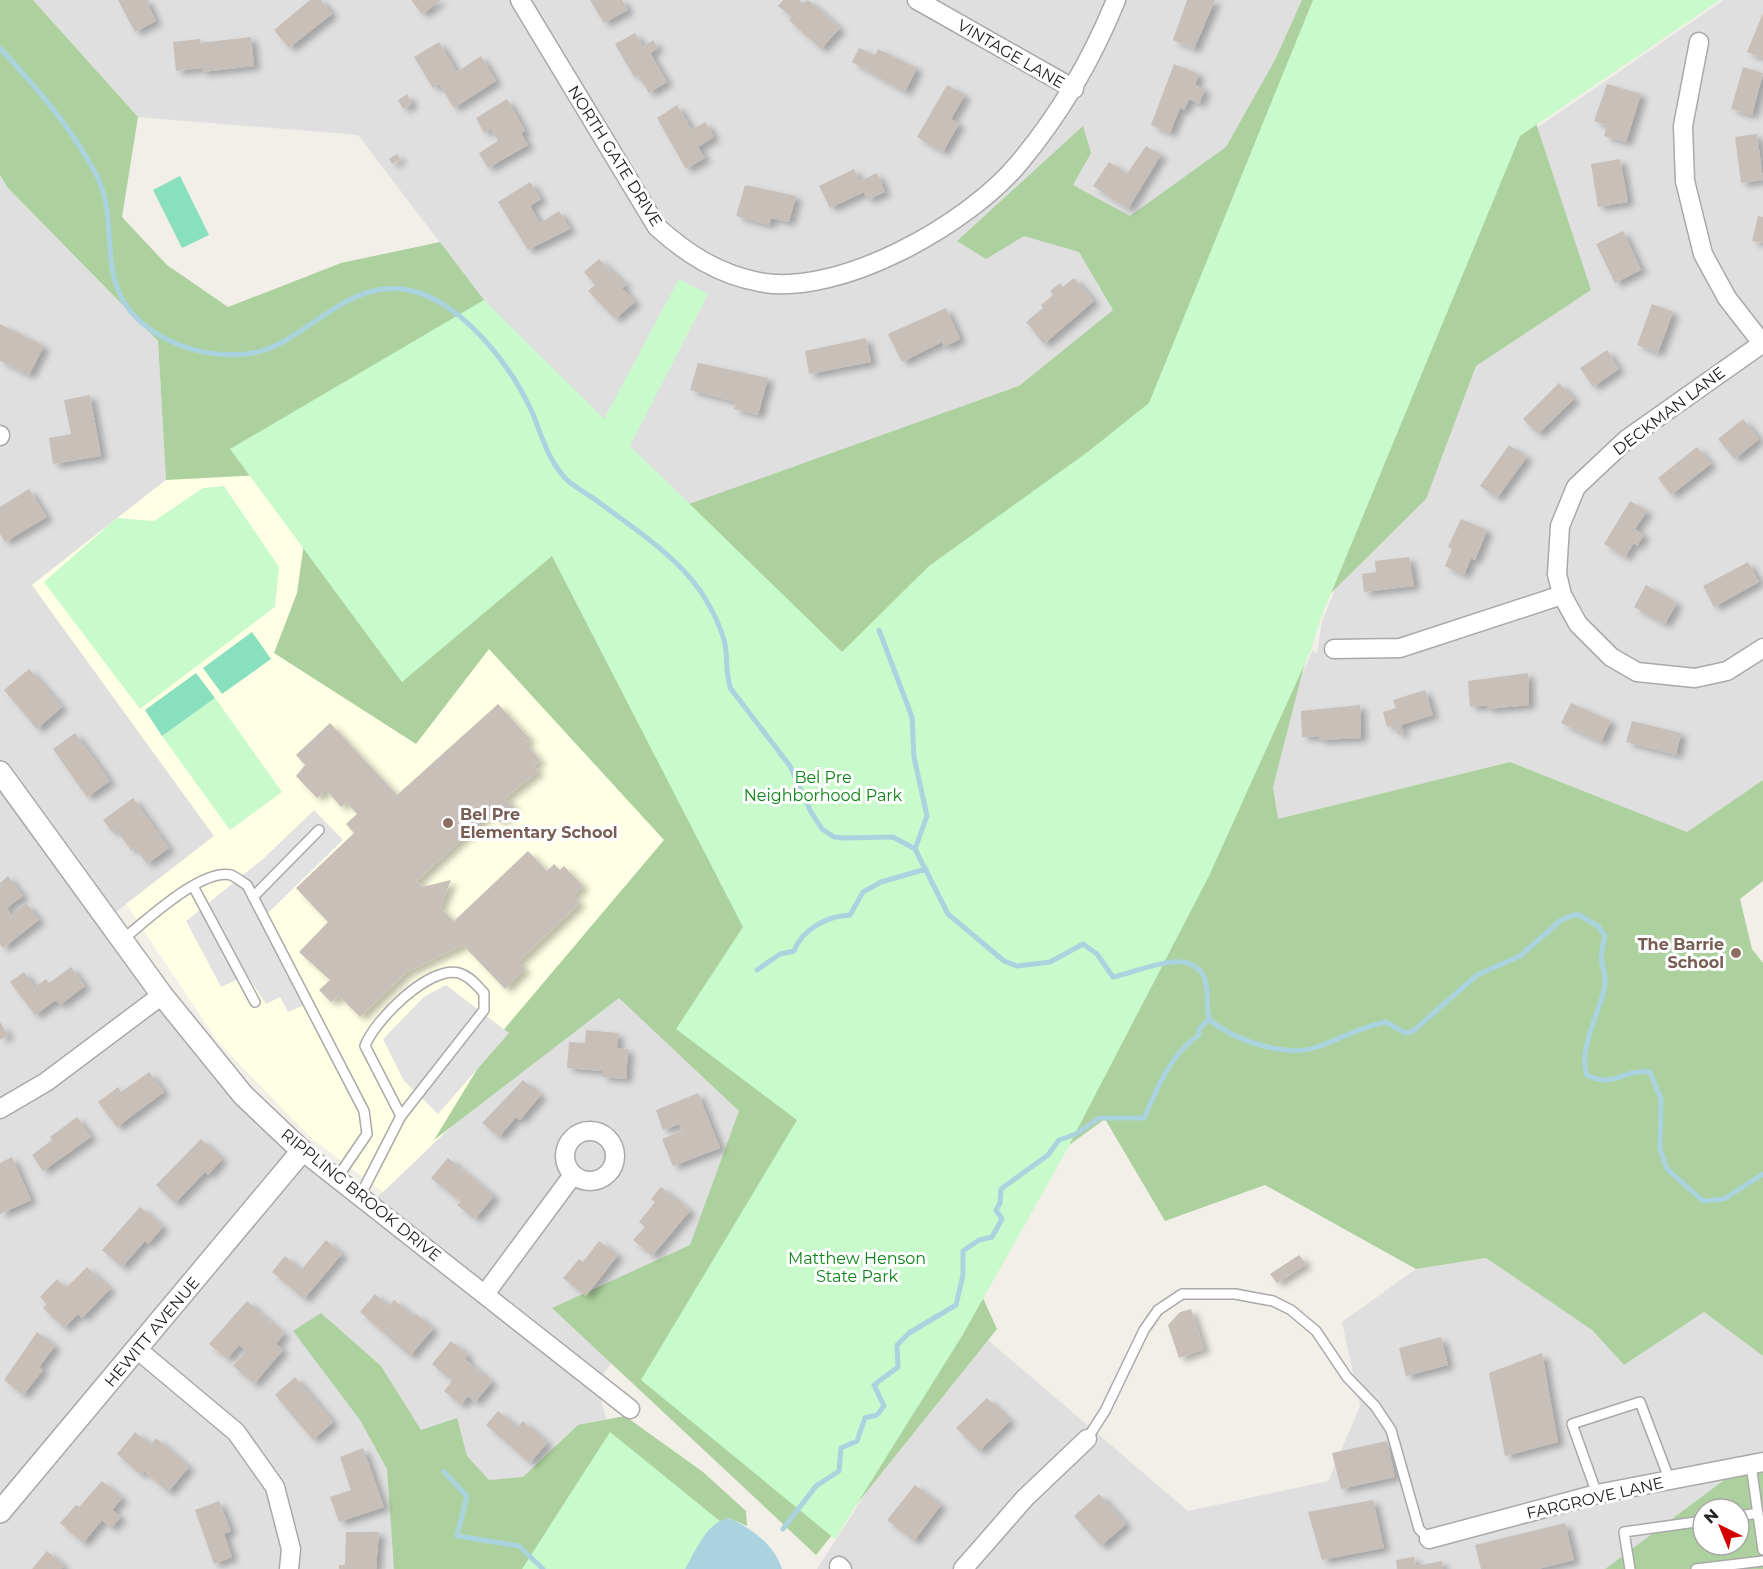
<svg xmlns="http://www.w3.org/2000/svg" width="1763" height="1569" font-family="Montserrat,sans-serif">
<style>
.residential{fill:#e0dfdf}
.education{fill:#ffffe5}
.forest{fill:#add19e;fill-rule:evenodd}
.park{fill:#c8facc}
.pitch{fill:#88e0be}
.parking{fill:#e2e2e2}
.water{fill:#aad3df}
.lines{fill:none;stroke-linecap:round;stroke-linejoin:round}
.stream{stroke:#aad3df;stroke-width:5}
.building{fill:#c7bfb8;filter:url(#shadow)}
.service-casing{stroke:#a9a9a9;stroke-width:12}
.minor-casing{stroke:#a9a9a9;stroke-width:21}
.tertiary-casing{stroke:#a9a9a9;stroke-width:24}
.service{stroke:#fff;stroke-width:9}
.minor{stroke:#fff;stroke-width:18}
.tertiary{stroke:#fff;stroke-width:21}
.education-dot{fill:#8d6e63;stroke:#fff;stroke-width:2}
.labels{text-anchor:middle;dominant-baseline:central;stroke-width:6;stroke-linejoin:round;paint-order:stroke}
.street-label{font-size:16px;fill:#222;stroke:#fff}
.park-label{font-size:16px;fill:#0c8416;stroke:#fff}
.education-label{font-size:16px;font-weight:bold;fill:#785e54;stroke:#fff;text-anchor:start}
</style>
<defs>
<filter id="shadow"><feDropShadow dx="6" dy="4" stdDeviation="3" flood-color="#0004"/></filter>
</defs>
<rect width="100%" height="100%" fill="#f2efe9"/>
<path class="residential" d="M33,0H1325L1144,378L661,514L528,358L358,135L138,117Z
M1724,0H1763V780L1687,832L1510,762L1232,831L1313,650L1317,654L1322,621L1522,138Z
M0,175L8,188L158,341L166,480L32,585L214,836L107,919L243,1095L371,1204L434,1140L611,973L799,1122L596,1383L610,1432L522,1569H0Z
M1486,1258L1592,1330L1624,1365L1704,1312L1763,1356V1462L1740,1468L1605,1569H817L891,1454L968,1323L1188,1511L1328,1481L1360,1406L1342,1322L1416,1269Z"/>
<path class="education" d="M232,451L554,557L745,929L611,974L383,1192L312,1139L217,1041L126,904L214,836L32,585L166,480Z"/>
<path class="forest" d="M0,0H33L138,117L122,217L167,265L228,307L341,263L440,242L528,358L661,514L1019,386L1113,310L1079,252L1024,236L986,259L957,241L1083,126L1091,153L1073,185L1130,216L1226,147L1275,60L1302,0H1706L1533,114L1591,290L1476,366L1426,499L1320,604L1273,787L1278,819L1510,762L1687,832L1763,780V881L1740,899L1752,949L1763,963V1356L1704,1312L1624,1365L1592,1330L1486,1258L1416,1269L1265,1185L1165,1221L1105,1119L1040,1166L972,1274L997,1329L816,1555L552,1308L690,1245L739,1111L619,998L434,1140L495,1040L664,840L489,649L416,744L274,653L297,593L304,543L278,474L166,480L158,341L8,188L0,175Z
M321,1313L381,1366L421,1430L457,1418L467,1456L489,1480L523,1477L578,1425L625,1416L703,1472L746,1511L747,1526L729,1518L706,1569H394L387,1469L360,1420L293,1331Z
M1763,1462V1569H1605L1740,1468ZM1703,1509H1739V1545H1703Z"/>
<path class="park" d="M1313,0H1720L1520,136L1320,620L1311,650L1209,876L1064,1155L962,1336L835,1539L641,1380L797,1120L676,1029L743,927L552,556L402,682L230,449L484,300L604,419L679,279L708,294L630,446L842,652L929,566L1089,451L1149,403Z
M224,486L279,567L275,607L140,709L44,582L117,518L154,521L203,488Z
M215,698L282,792L230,830L162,736Z
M610,1432L779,1569H522Z"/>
<path class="pitch" d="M180,176L209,235L182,248L153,190Z
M252,632L271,659L222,694L203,668Z
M196,673L215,698L162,736L145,710Z"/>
<path class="parking" d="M314,810L343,840L260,921L305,1005L288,1012L280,997L266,1004L247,975L221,987L186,921L264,858Z
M446,985L509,1033L438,1114L404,1081L383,1039L425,996Z"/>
<path class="water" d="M729,1518C752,1529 774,1544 782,1569H685C696,1551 706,1522 729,1518Z"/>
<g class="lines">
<path class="stream" d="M0,48C36,87 72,128 97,176C123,229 89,290 154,332C188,354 241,364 279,344C319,323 354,283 403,289C459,297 510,364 532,412C542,436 547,458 565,478C573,486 584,492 593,498C629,525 675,554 701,592C710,606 721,627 725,644C728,660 725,674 731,689L790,766L811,812L822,829L834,837L844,838L893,837L915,849L948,914L1004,961L1017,966L1050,962L1083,944L1097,954L1113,977C1137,973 1188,945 1204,977C1209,989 1206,1007 1209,1019C1233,1040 1285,1058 1317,1047C1340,1039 1361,1027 1386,1022L1405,1033L1413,1031L1477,975L1520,956L1561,920L1577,914L1598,926L1605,936C1603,944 1600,955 1602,963C1604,974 1607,979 1604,990C1598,1015 1578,1051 1587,1075C1615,1089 1620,1069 1650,1072L1661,1099L1660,1149L1667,1169L1703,1201L1724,1199L1763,1174
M879,630L912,717L914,757L927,816L915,849
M757,970L780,954L794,951C802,929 828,916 850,915L863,892L881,882L926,869
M444,1472L467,1496L457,1536L519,1546L543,1569
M783,1529L816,1486L839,1471L841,1448L857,1441L865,1418L877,1415L884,1406L874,1385L898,1367L897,1345L909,1333L956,1305L963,1275V1251L979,1240L992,1237L1002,1219L996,1210L1000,1203L1001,1189L1048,1155L1059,1140L1076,1134L1099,1118H1144C1157,1088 1172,1052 1199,1035V1029L1209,1019"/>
</g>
<path class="building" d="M118,0H149L147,3L156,21L135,32Z
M310,0H321L332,14L289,48L274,30Z
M411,0H441L422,14Z
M590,0H622L628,10L604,23Z
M783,0H799L803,3L808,0L840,28L821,49L789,20L792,17L778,6Z
M1187,0H1215L1194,49L1173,40Z
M1763,13V58L1747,52Z
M635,33L643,46L653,40L658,48L650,53L667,82L649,93L638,75L634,77L615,44Z
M251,37L254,66L202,72V68L176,71L173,42L200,39V43Z
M439,42L457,72L481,56L496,81L454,108L439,84L433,88L414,57Z
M859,48L875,55L878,49L917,68L905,92L852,62Z
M1174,64L1199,74L1195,85L1205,89L1199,104L1189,99L1184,110L1180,108L1170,133L1151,125Z
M1743,67L1763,73L1752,115L1731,109Z
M1607,84L1641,94L1626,142L1604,136L1607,125L1594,121Z
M947,85L965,95L951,119L959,124L943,152L917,137Z
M407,94L412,104L403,109L398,100Z
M507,99L525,131L521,133L528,145L488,168L479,153L498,141L491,129L484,133L476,118Z
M677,105L692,130L705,122L714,137L698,147L705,158L686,169L657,118Z
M1757,134L1763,180L1741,183L1735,137Z
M1146,146L1161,155L1128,209L1093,186L1109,162L1127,174Z
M397,154L400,159L392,164L389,159Z
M1620,159L1628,202L1598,207L1591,164Z
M854,169L860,181L877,173L885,192L867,200L864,192L830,208L819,186Z
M530,182L541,199L530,206L540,223L559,211L570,229L528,250L498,202Z
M745,185L796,196L789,222L771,218L769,225L736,216Z
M1758,216L1763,217V243L1752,241Z
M1623,231L1641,270L1615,283L1596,244Z
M599,259L626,285L622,288L635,302L615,319L588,291L595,285L584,272Z
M1074,278L1094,301L1044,344L1026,322L1043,308L1041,305L1053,295L1050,291L1060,283L1063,287Z
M1652,304L1673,312L1658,353L1637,345Z
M946,308L960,339L944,347L942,342L902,362L888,334Z
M0,324L44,346L29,375L0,361Z
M866,338L871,362L809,374L805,351Z
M1607,350L1619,369L1593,387L1580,368Z
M698,363L768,378L758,415L734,409L736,402L690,390Z
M1559,383L1574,399L1538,434L1523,419Z
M90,395L101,456L53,464L49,438L71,434L64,400Z
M1743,419L1759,439L1735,459L1718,439Z
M1509,445L1527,457L1497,498L1480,486Z
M1697,447L1711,464L1671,495L1658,478Z
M29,489L47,517L5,542L0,534V507Z
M1630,501L1647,511L1635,529L1644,535L1637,546L1634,543L1625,557L1604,544Z
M1461,519L1487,530L1475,560L1471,558L1464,575L1445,566L1452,549L1448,547Z
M1409,557L1414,586L1364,592L1362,574L1376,572L1375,561Z
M1748,562L1759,582L1714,607L1703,586Z
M1646,585L1677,603L1665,624L1634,607Z
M29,669L62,707L37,729L4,690Z
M1528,673L1529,705L1487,709V705L1470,707L1468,681Z
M1425,690L1433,715L1401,725L1403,733L1398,735L1394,725L1387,727L1383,712L1396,708L1393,700Z
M1571,703L1611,721L1601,742L1561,723Z
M498,704L530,739L525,743L540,760L533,766L539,771L505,798L515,808L500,822L490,813L417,881L422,887L451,880L440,908L454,921L528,851L547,871L554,864L560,870L564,866L583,886L573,896L580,903L518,962L525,969L505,989L463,945L407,972L360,1017L339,996L331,1002L319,990L330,980L299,952L328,922L296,888L354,833L346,824L357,814L346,802L341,807L326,790L317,798L296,776L305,765L296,755L330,723L397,795Z
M1360,705L1361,738L1319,740V736L1302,737L1301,711Z
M1632,721L1681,733L1676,755L1626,742Z
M75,733L110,781L87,797L53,749Z
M133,798L169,848L147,864L135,847L131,850L116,829L112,832L103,820Z
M8,876L23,896L6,908L11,915L26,903L39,920L3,948L0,944V883Z
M71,967L85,986L60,1005L56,1000L35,1015L10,982L24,972L35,987L46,979L49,983Z
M0,1022L8,1035L0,1040Z
M586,1030L618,1033L617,1048L628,1049L626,1079L602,1077V1071L567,1068L569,1042L585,1043Z
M149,1072L164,1092L117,1127L98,1102L118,1087L121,1092Z
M523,1080L541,1095L520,1120L516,1117L499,1137L482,1123Z
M698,1093L720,1148L673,1166L662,1139L682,1131L679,1124L663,1130L656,1110Z
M77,1117L91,1137L43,1171L32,1155L52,1140L50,1137Z
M201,1139L222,1159L208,1175L205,1172L175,1203L156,1185Z
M12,1157L31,1200L0,1214V1163Z
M448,1158L494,1196L475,1219L457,1205L461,1202L431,1178Z
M661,1187L690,1211L652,1256L633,1240L645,1227L639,1222L655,1202L651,1199Z
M140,1207L163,1227L148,1244L145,1241L122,1267L102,1250Z
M326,1240L342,1254L304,1299L272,1272L285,1256L301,1270Z
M599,1241L618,1255L586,1296L563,1278L579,1259L583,1262Z
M1299,1255L1306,1264L1277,1283L1270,1274Z
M87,1267L110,1289L82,1318L78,1314L64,1328L43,1308L47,1304L40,1297L57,1279L66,1288Z
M375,1294L389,1306L394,1300L413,1317L416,1314L433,1329L410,1356L360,1312Z
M247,1301L284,1334L276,1344L283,1350L254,1384L233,1366L246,1351L239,1345L227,1359L209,1344Z
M1191,1309L1204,1349L1179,1358L1168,1325L1180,1312Z
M37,1332L55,1346L39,1367L43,1370L23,1395L4,1380Z
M1441,1337L1448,1365L1406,1376L1399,1348Z
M451,1341L468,1355L465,1359L492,1382L475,1402L468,1396L461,1405L444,1391L452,1381L432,1364Z
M1542,1353L1558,1442L1505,1456L1489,1373Z
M295,1377L333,1422L313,1440L275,1395Z
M987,1398L1010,1421L979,1451L956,1428Z
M498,1411L517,1427L523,1421L547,1443L530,1463L486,1425Z
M135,1432L151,1445L156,1438L189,1467L168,1492L144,1471L141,1475L117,1454Z
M1387,1441L1395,1477L1341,1489L1332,1453Z
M363,1448L384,1507L339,1522L330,1497L351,1490L340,1457Z
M102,1481L122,1498L112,1510L121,1517L111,1528L102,1520L83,1543L60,1523L76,1505L79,1507Z
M915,1485L941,1505L914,1541L887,1520Z
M1099,1494L1126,1524L1101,1546L1074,1516Z
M1373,1500L1384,1548L1322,1560L1308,1512Z
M219,1501L231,1531L224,1534L232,1557L214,1564L195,1510Z
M1565,1523L1574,1560L1538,1569H1481L1475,1545Z
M346,1532H379L376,1569H339V1565H345Z
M47,1551L64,1566L61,1569H32Z
M1414,1557L1416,1566L1442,1561L1443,1569H1397L1396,1560Z"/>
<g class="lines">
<g class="service-casing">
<path id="service" d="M193,886L255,1002
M253,897L319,830
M122,940C145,922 201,868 231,875C236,877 242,882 247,885L364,1111L367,1134L337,1178
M360,1196L401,1116L484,1010V993C477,986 470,976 459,973C429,965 374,1021 365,1046L401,1116
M1087,1439L1105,1411L1144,1330L1158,1310L1182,1294H1235L1273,1301L1291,1310L1316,1331L1347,1377L1375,1406L1391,1430L1419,1529L1429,1539
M1751,1465L1763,1550
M1597,1494L1572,1424L1640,1402L1670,1481
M1739,1516L1758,1513
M1630,1569L1624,1532L1703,1521
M1696,1569L1763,1561"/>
</g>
<g class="minor-casing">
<path id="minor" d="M520,0L657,227C687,254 718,274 759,282C839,298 970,223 1019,163C1060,114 1092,59 1116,0
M917,0L1074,89
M1699,42L1683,126L1685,181L1703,254L1727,298L1762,343
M1763,343L1627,439L1576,487L1560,526L1557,574L1562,595L1578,624L1611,657L1637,672L1695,678L1727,671L1763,648
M0,435V436
M1334,649L1400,648L1562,595
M0,1109L46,1082L162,995
M565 1156a25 25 0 1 1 50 0a25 25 0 1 1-50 0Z
M302,1151L630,1409
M485,1294L573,1175
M138,1350L236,1432L275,1487L291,1549L289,1569
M1429,1539L1597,1494L1763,1462
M839,1566L842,1569
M963,1569L1025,1498L1087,1439"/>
</g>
<g class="tertiary-casing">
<path id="tertiary" d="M0,772L162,995L243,1095L302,1151L0,1512"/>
</g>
<use href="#service" class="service"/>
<use href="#minor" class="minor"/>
<use href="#tertiary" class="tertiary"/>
</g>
<g class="education-dot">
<circle cx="448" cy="823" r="6"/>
<circle cx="1736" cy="953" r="6"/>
</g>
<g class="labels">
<g class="street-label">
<text transform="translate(1011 54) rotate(30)">VINTAGE LANE</text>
<text transform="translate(615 156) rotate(58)">NORTH GATE DRIVE</text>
<text transform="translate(1669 411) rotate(-37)">DECKMAN LANE</text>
<text transform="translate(361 1195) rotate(39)">RIPPLING BROOK DRIVE</text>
<text transform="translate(152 1332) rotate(-50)">HEWITT AVENUE</text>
<text transform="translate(1595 1498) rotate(-13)">FARGROVE LANE</text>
</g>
<g class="park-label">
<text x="823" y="777">Bel Pre<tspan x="823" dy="18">Neighborhood Park</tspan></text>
<text x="857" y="1258">Matthew Henson<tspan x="857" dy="18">State Park</tspan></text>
</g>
<g class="education-label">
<text x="460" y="814">Bel Pre<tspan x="460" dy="18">Elementary School</tspan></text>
<text x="1724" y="944" text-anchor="end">The Barrie<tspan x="1724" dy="18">School</tspan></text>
</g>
</g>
<g transform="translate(1721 1527) rotate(317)"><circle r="28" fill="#ffffff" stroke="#a7a7a7" stroke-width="1.5"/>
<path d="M0-4.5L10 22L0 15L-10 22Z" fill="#d40000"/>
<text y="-9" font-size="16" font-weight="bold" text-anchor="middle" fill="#222222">N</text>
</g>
</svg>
